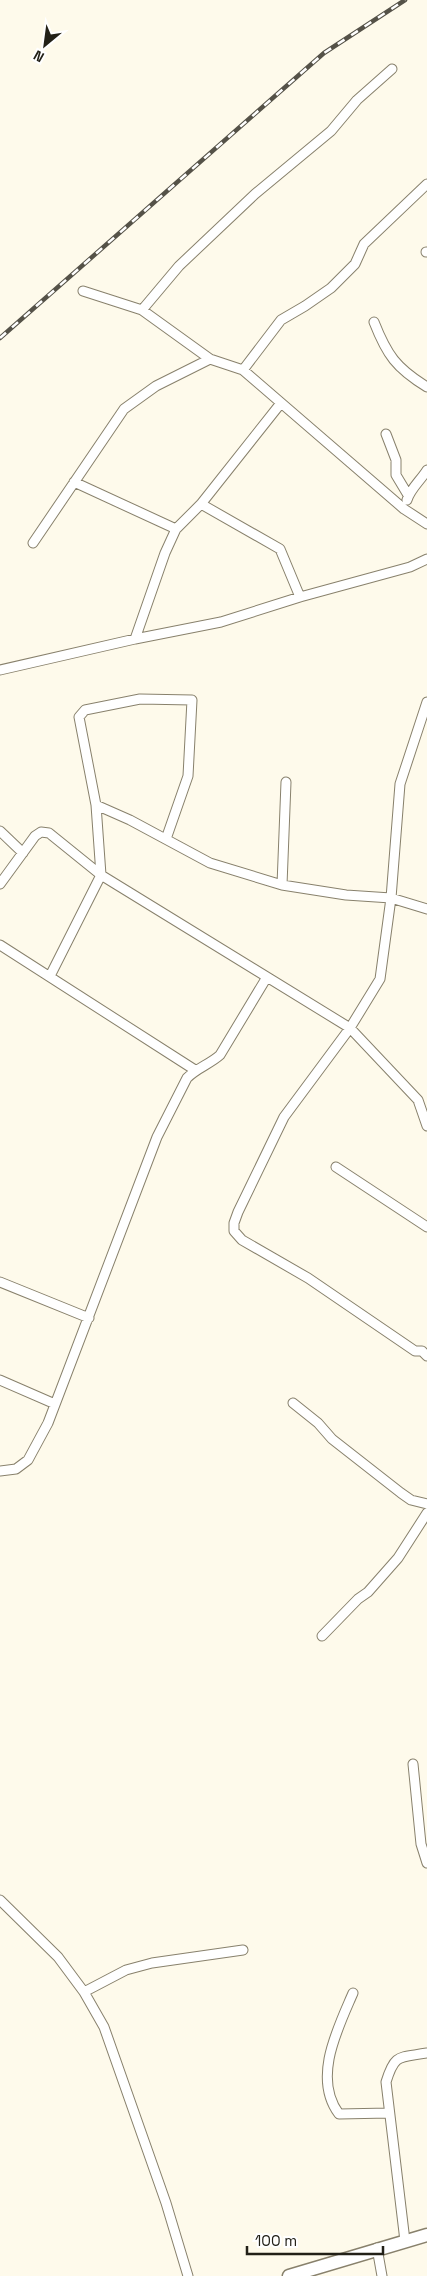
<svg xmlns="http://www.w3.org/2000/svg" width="427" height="2276" font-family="'Space Grotesk',sans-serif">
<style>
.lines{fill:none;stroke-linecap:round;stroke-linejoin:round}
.minor-casing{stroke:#88816c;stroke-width:11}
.secondary-casing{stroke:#88816c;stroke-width:15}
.minor{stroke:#fff;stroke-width:9}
.secondary{stroke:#fff;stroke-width:12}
.rail-casing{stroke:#555248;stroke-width:4.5}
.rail{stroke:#fff;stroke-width:2.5;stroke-dasharray:8;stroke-linecap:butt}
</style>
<rect width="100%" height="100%" fill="#fefaeb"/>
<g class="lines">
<g class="minor-casing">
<path id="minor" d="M427,184L364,244L355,264L331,288L305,306L281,320L243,370L404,509L427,524
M426,252H427
M83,291L142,310L210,359
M142,310L179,266L255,194L331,131L357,100L392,69
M374,322C387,355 396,368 427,387
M386,434L396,460V475L408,495
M74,482L176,529
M407,500C410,489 421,480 427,470
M201,504L280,549L300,597
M33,543L124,409L156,386L210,359L243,370
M135,639L165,553L176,529L201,504L281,403
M0,670L135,639L221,622L300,597L410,567L427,559
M427,702L400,784L391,898L380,979L350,1028L284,1117L238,1212L234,1223V1231L242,1240L308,1278L415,1351H422L427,1356
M96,805L130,820L210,863L282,885L346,895L391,898L427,909
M0,831L23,853
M0,884L35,836L41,832L49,833L101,875L350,1028L418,1100L427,1126
M282,885L286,782
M0,945L195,1070
M50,976L101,875L96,805L79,717L85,710L140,699L192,700L188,776L166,839
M336,1167L427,1227
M0,1282L89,1318
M0,1380L55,1404
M293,1403L318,1423L332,1439L401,1493L411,1500L427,1504
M0,1471L16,1469L28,1460L48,1423L157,1137L187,1078C197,1068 210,1064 220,1055L267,977
M322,1636L358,1599L368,1592L398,1558L427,1513
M413,1764L421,1844L427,1863
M0,1900L58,1957L84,1992L104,2027L166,2203L188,2276
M84,1992L126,1970L152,1963L243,1950
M353,1993C338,2028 312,2078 339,2114L389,2113
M405,2241L386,2082C395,2053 399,2058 427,2053
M377,2248L382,2276"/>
</g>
<g class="secondary-casing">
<path id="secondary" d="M289,2276L427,2235"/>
</g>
<use href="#minor" class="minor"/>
<use href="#secondary" class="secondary"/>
<g class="rail-casing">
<path id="rail" d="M0,338L324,53L405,0"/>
</g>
<use href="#rail" class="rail"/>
</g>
<g transform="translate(45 45) rotate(209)" stroke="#ffffff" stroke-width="4" paint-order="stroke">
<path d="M0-4L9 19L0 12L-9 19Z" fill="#222017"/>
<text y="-8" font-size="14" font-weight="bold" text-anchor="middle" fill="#222017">N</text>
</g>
<path d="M247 2246v8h136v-8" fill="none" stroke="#222017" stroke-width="2.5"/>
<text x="255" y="2246" font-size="15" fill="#222017" stroke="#ffffff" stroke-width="4" paint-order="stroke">100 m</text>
</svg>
